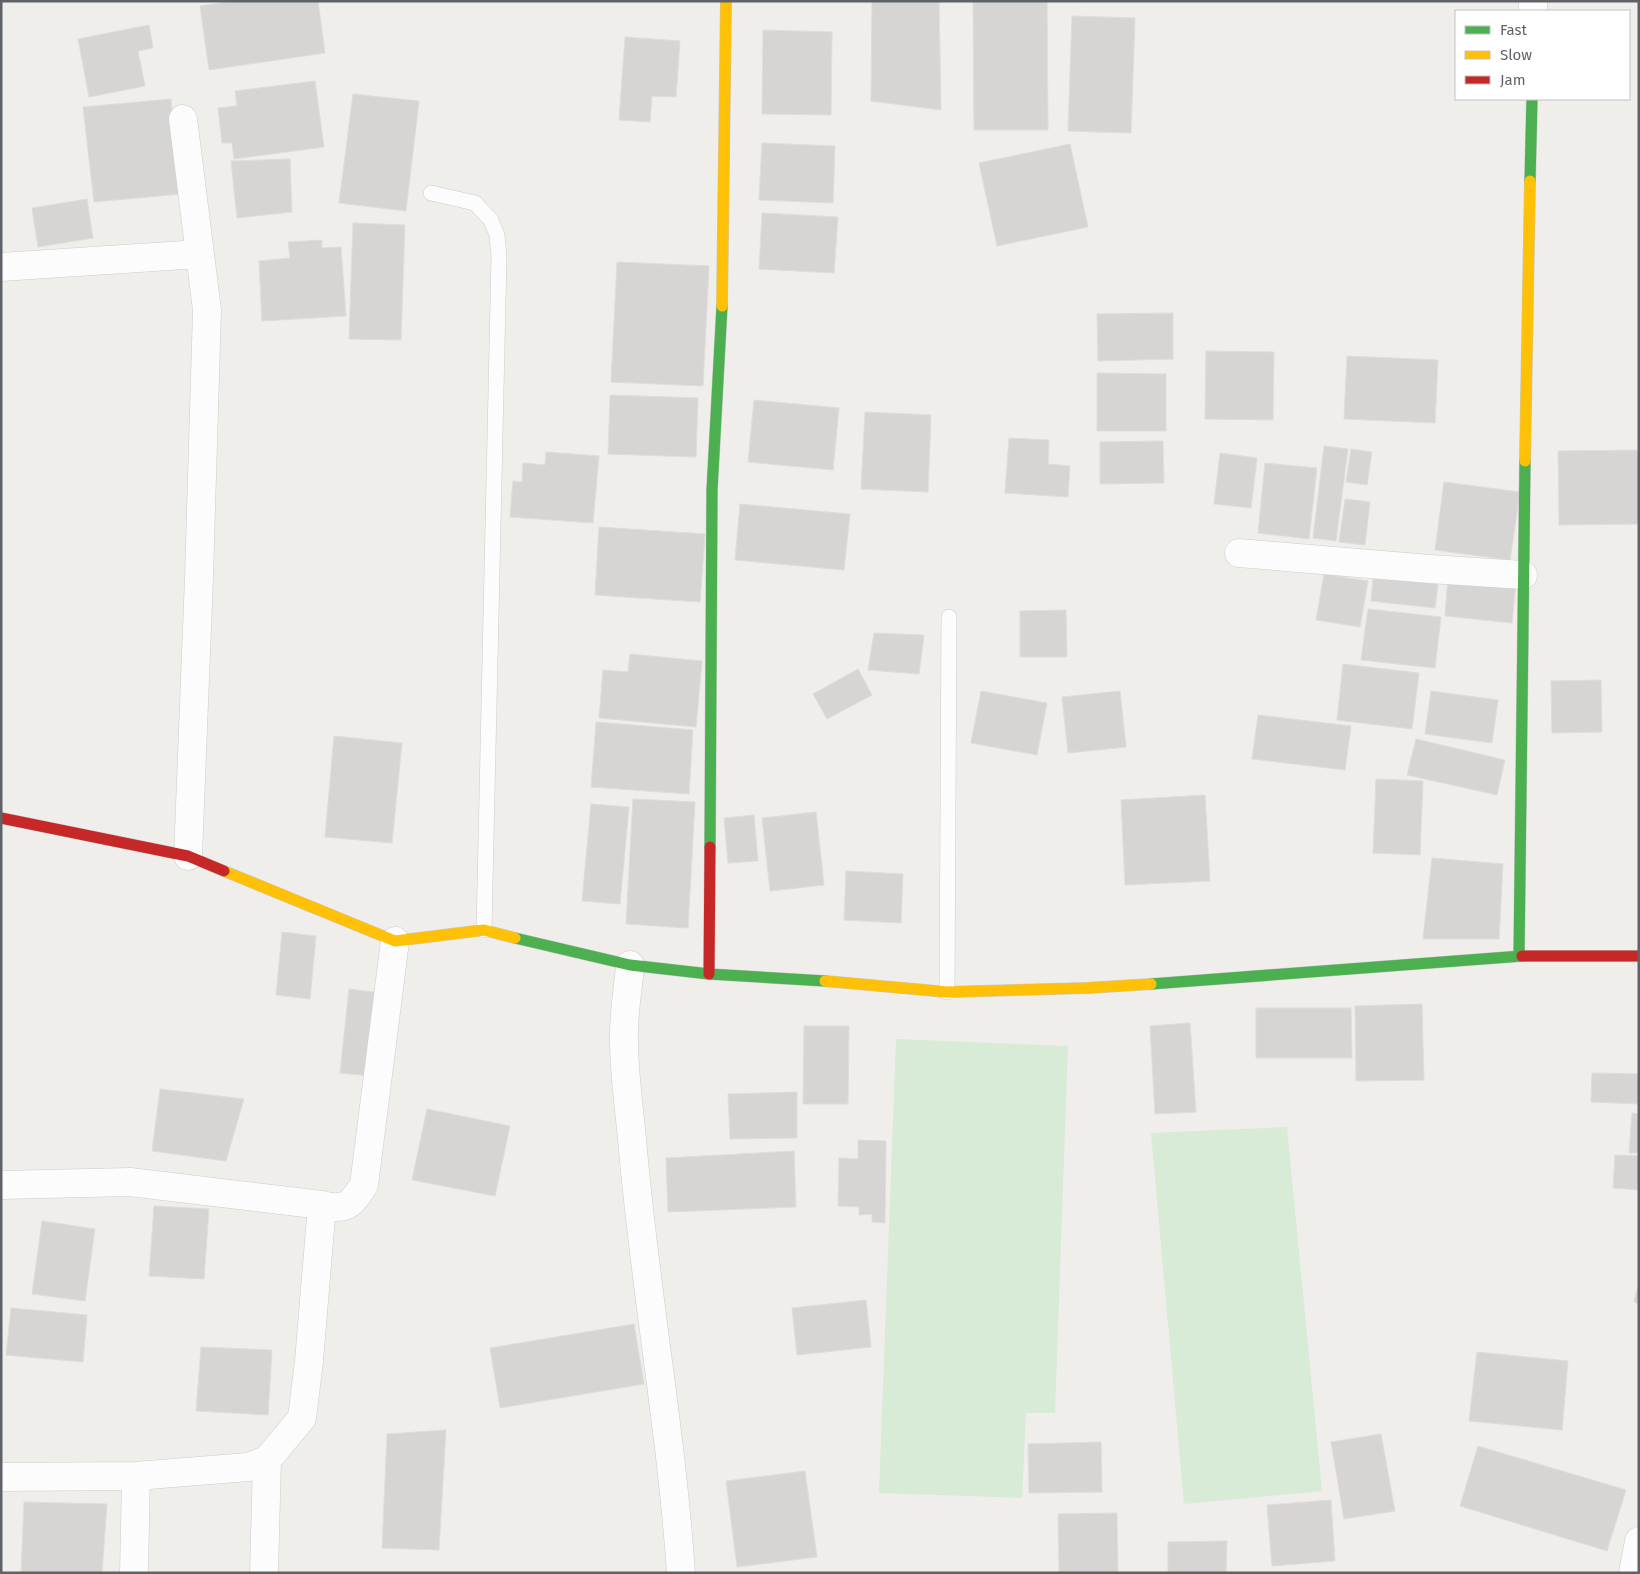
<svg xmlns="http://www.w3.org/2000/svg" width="1640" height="1574" font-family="'Fira Sans',sans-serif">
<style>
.green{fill:#d8ebd6}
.building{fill:#d6d5d3;stroke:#deddd9}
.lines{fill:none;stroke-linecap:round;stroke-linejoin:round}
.lane-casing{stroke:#cbcccc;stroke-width:16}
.street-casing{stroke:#cbcccc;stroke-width:29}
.fast-casing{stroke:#cacacb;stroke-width:12}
.slow-casing{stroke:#cacacb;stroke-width:12}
.jam-casing{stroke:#cacacb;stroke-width:12}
.lane{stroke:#fdfcfc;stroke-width:15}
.street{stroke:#fdfcfc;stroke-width:28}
.fast{stroke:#4caf50;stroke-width:11}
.slow{stroke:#ffc107;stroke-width:11}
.jam{stroke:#c62828;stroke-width:11}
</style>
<rect width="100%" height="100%" fill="#efeeea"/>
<path class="green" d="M896,1039L1068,1046L1055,1413H1026L1022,1498L879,1493Z
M1287,1127L1322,1491L1184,1504L1151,1133Z"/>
<path class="building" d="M234,1H318L325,53L209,70L200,6Z
M872,1H939L941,110L871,101Z
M973,1H1047L1048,130H974Z
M1072,16L1135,18L1131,133L1068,131Z
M149,25L153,48L138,51L145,86L89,97L78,39Z
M763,30L832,32L831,115L762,114Z
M625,37L680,41L676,97L652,96L650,122L619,120Z
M315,81L324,147L234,159L232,143H222L218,108L237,106L235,91Z
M353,94L419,101L406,211L339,203Z
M171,99L180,194L94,202L83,107Z
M762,143L835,146L833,203L759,200Z
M1070,144L1088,227L997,246L979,163Z
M290,159L292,212L237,218L231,161Z
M87,199L93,238L38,247L32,208Z
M762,213L838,217L834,273L759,269Z
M353,223L405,225L401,340L349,339Z
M322,240V248L341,247L346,316L262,321L259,261L290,258L288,242Z
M617,262L709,266L703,386L611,382Z
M1173,313V359L1098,361L1097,314Z
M1206,351L1274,352L1273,420L1205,419Z
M1347,356L1438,360L1435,423L1344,419Z
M1097,373L1166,374V431H1097Z
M610,395L698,398L696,457L608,454Z
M754,400L839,408L833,470L748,462Z
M865,412L931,415L928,492L861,489Z
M1009,438L1049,440L1048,464L1070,466L1068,497L1005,493Z
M1163,441L1164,483L1100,484V442Z
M1324,446L1348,449L1336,541L1313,538Z
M1351,449L1372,452L1367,485L1346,482Z
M1639,450V524L1559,525L1558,451Z
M546,452L599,456L593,523L510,517L513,481L522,482L523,463L545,465Z
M1220,453L1257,458L1251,508L1214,504Z
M1265,463L1317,468L1309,539L1258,533Z
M1444,482L1520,492L1510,560L1435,550Z
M1345,499L1370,502L1365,545L1339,542Z
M740,504L850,514L844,570L735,560Z
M599,527L705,534L700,602L595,595Z
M1374,569L1439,576L1435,608L1371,601Z
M1324,574L1368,581L1360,627L1316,620Z
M1448,576L1516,583L1512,623L1445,616Z
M1368,609L1441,617L1435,668L1361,660Z
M1066,610L1067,657H1020V611Z
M874,633L924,635L919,674L868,670Z
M630,654L702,661L696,727L599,718L603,670L628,672Z
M1343,664L1419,673L1412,729L1337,720Z
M858,669L872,695L827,719L813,694Z
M1601,680L1602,732L1552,733L1551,681Z
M981,691L1047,703L1037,755L971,743Z
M1120,691L1126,747L1068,753L1062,697Z
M1431,691L1498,700L1492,743L1425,734Z
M1258,715L1351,726L1345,770L1252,759Z
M596,722L693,730L689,794L591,787Z
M334,736L402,743L392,843L325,837Z
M1416,739L1505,760L1497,795L1407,775Z
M1376,779L1423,781L1420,855L1373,853Z
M1205,795L1210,881L1125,885L1121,800Z
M633,799L695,802L688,928L626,924Z
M591,804L629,807L620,904L582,901Z
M816,812L824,885L770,891L762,818Z
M754,815L758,861L728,863L724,818Z
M1432,858L1503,864L1499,939H1423Z
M846,871L903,874L901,923L844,920Z
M282,932L316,936L310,999L276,995Z
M349,989L381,993L372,1076L340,1073Z
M1422,1004L1424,1080L1356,1081L1355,1006Z
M1256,1008H1351L1352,1058H1256Z
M1190,1023L1196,1112L1155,1114L1150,1026Z
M804,1026H849L848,1104H803Z
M1592,1073L1639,1074V1104L1591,1102Z
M160,1089L244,1099L226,1161L152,1151Z
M797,1092V1138L730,1139L728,1094Z
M427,1109L510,1126L495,1196L412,1180Z
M1632,1113L1639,1114V1153H1629Z
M858,1140L886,1141L885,1223L872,1222V1214L859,1215V1207L838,1206L839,1158L858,1159Z
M794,1151L796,1207L668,1212L666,1158Z
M1615,1155L1639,1156V1190L1613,1188Z
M154,1206L209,1209L204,1279L149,1276Z
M42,1221L95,1229L85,1301L32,1294Z
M1639,1283V1304L1634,1302Z
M866,1300L871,1347L797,1355L792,1308Z
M11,1308L87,1315L83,1362L6,1355Z
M634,1324L644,1384L500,1408L490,1348Z
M201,1347L272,1350L268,1415L196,1411Z
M1477,1352L1568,1361L1562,1430L1469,1421Z
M446,1430L439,1550L382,1548L387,1434Z
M1381,1434L1395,1511L1344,1519L1331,1442Z
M1101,1442L1102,1492L1029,1493L1028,1444Z
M1478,1446L1626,1490L1607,1551L1460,1506Z
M805,1471L817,1557L737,1567L726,1481Z
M1331,1500L1335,1561L1272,1566L1267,1505Z
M24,1502L107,1504L102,1573H21Z
M1117,1513L1118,1573H1059L1058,1514Z
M1227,1541L1226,1573H1168V1542Z"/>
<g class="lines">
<g class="lane-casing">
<path id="lane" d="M431,193L475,203L491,220L497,235L499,256L484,930
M947,992L949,617"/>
</g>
<g class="street-casing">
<path id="street" d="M1533,11V1
M183,119L207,310L199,577L188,856
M1,267L200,254
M1239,553L1430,569L1523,575
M630,965C628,990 623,1016 624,1041C624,1073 629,1107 632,1139C644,1284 671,1427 681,1573
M1,1185L130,1182L322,1205
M136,1476L248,1467L267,1460L302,1418L309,1361L322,1205C346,1211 351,1205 364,1185L395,941
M1,1477L136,1476L134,1573
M264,1573L267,1460
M1633,1573L1639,1541"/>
</g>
<g class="fast-casing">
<path id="fast" d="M1530,181L1532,99
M710,847L712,490L722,306
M515,938L630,965L709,974L825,981
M1519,956L1525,461
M1151,984L1522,956"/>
</g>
<g class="slow-casing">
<path id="slow" d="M722,306L726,1
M1525,461L1530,181
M224,871L395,941L484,930L515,938
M825,981L947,992L1087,988L1151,984"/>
</g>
<g class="jam-casing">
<path id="jam" d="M1,818L188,856L224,871
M1522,956H1639
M709,974L710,847"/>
</g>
<use href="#lane" class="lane"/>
<use href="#street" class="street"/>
<use href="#fast" class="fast"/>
<use href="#slow" class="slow"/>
<use href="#jam" class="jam"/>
</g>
<rect width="1640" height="1574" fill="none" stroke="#5f6368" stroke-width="5"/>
<rect x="1455" y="10" width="175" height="90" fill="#ffffff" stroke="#bfc1c3"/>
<rect x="1465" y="26" width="25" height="8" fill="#4caf50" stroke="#bfc1c3"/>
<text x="1500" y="35" font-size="15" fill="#5f6368">Fast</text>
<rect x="1465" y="51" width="25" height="8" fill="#ffc107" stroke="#bfc1c3"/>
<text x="1500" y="60" font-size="15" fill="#5f6368">Slow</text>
<rect x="1465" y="76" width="25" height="8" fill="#c62828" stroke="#bfc1c3"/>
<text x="1500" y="85" font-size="15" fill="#5f6368">Jam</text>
</svg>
